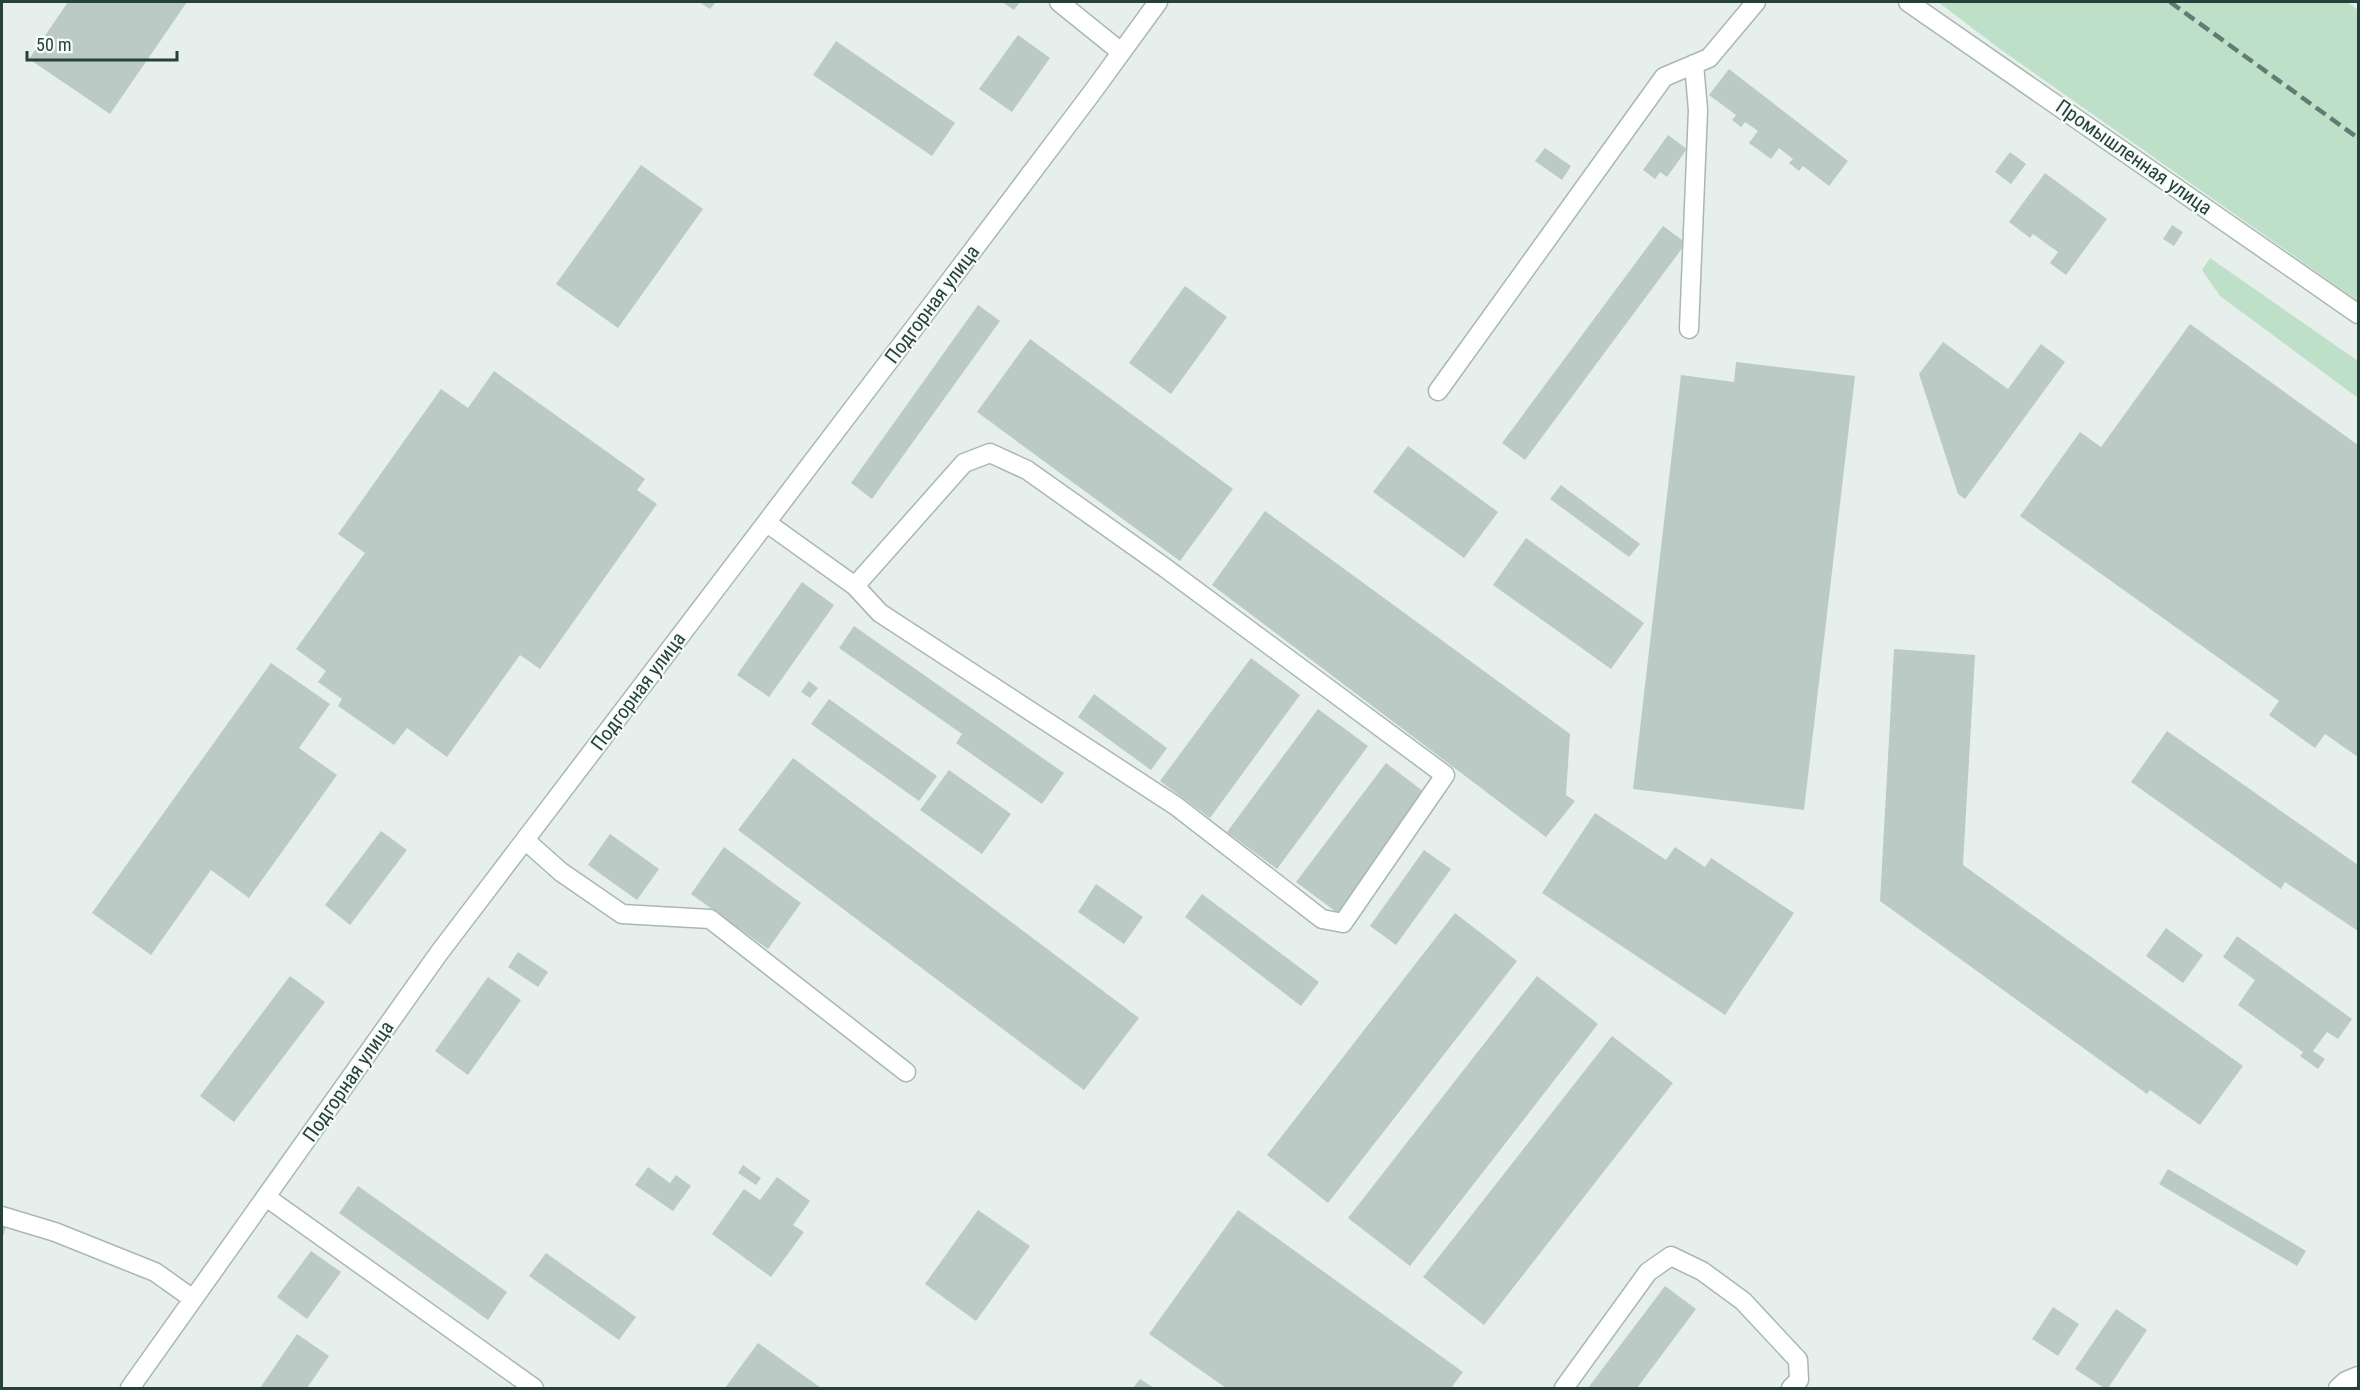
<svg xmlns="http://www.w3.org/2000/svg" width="2360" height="1390" font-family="'Roboto Condensed',sans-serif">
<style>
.green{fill:#bfe0c8}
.building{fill:#bbcac4}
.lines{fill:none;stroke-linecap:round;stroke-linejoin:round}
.minor-casing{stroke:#a8b8b2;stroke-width:21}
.minor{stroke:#fff;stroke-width:18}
.rail{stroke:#5f7d75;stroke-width:4.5;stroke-dasharray:12 6;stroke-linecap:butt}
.labels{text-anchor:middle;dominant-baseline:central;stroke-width:4.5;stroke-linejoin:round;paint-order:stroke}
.street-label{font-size:20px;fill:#24423a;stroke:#f7fbf9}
</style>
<rect width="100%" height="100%" fill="#e6efeb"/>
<path class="green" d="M1938,2H2347L2358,10V301L2000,49Z
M2210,258L2358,361V398L2220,296L2202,270Z"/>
<path class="building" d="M68,2H187L110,114L29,59Z
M699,2H716L710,9Z
M1002,2H1020L1014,10Z
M1018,35L1050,58L1012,112L979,89Z
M836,41L955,123L932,156L813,75Z
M1729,69L1848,161L1829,186L1803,166L1799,171L1789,163L1793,159L1779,148L1771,159L1749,143L1758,131L1745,122L1741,127L1732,120L1736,115L1709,95Z
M1668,135L1687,149L1667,177L1660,172L1655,179L1643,170Z
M1545,148L1571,166L1562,180L1535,161Z
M2010,152L2026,164L2011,184L1995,172Z
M641,165L703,209L618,328L556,284Z
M2045,173L2107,219L2066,275L2050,263L2058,252L2033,234L2030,238L2009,222Z
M2172,225L2183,232L2174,246L2163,239Z
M1663,226L1686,243L1525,460L1502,443Z
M1185,286L1227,317L1171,394L1129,363Z
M978,305L1000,321L872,499L851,483Z
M2190,324L2358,445V757L2325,734L2315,748L2269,715L2279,701L2020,516L2080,432L2101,447Z
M1030,339L1233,489L1180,561L977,412Z
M1943,342L2008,389L2041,344L2065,362L1965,499L1958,494L1919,374Z
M1736,362L1855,376L1804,810L1633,789L1681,375L1734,382Z
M494,371L645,479L637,490L657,504L540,669L520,655L447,757L407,728L394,745L338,706L342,699L318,682L326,671L296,649L365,553L338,534L441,389L468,408Z
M1408,446L1498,512L1464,558L1373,492Z
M1561,485L1640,544L1629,557L1550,499Z
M1265,511L1570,734L1566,795L1575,801L1546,837L1212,585Z
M1526,538L1644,623L1611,669L1493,585Z
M802,582L834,605L769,697L737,675Z
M854,626L1064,773L1042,804L956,743L962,734L839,648Z
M1894,649L1975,655L1963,865L2243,1066L2200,1125L2150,1090L2147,1094L1880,901Z
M1251,658L1300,695L1210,818L1160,781Z
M271,663L330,704L299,748L337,775L249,898L211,870L151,955L92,913Z
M809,681L818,688L810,698L801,692Z
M1094,694L1167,748L1151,770L1078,717Z
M829,699L937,776L919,801L811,724Z
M1318,709L1368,746L1277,869L1227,832Z
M2167,731L2358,865V931L2285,882L2281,889L2131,782Z
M793,758L1139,1018L1084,1090L738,830Z
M1386,763L1436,801L1347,920L1296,882Z
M949,770L1011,814L982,854L920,810Z
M1595,813L1666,860L1675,847L1705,867L1711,858L1794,913L1725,1015L1542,893Z
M381,831L407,850L350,925L325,905Z
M610,834L659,869L637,900L588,865Z
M724,847L801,903L768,949L691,894Z
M1424,850L1451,869L1396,945L1370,926Z
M1096,884L1143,917L1124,944L1078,912Z
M1202,894L1319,982L1301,1006L1185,917Z
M1455,913L1517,961L1328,1203L1267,1155Z
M2166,928L2203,955L2183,983L2146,956Z
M2237,936L2352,1019L2338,1039L2327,1032L2313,1051L2325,1059L2318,1069L2300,1056L2303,1052L2238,1005L2255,980L2223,957Z
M518,952L548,972L538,987L508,967Z
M290,976L325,1002L234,1122L200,1096Z
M1537,976L1598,1024L1410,1266L1348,1218Z
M488,977L521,1000L468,1075L435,1051Z
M1612,1036L1673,1083L1484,1325L1423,1277Z
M743,1165L761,1178L756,1185L738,1173Z
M648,1167L670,1183L676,1175L691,1186L673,1211L635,1185Z
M2168,1169L2306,1251L2297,1266L2159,1184Z
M777,1177L810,1201L793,1225L804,1232L771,1277L712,1234L744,1189L760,1200Z
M358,1186L507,1292L488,1320L339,1213Z
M978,1210L1030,1246L976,1321L925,1284Z
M1238,1210L1463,1372L1451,1388H1226L1149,1334Z
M2,1221L7,1223L2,1240Z
M311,1251L341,1272L307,1319L277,1297Z
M546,1253L636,1317L619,1340L529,1276Z
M1665,1286L1696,1309L1637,1388H1588Z
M2053,1307L2079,1324L2058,1356L2032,1339Z
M2116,1309L2147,1330L2108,1388H2104L2075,1369Z
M297,1334L329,1356L307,1388H260Z
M758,1343L821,1388H725Z
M1140,1379L1154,1388H1133Z"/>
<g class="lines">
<g class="minor-casing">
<path id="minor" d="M1059,2L1121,52
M1908,2L2358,314
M1689,329L1698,110L1694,64
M1438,391L1664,77L1709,58L1756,2
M767,523L855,586L880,613L1176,806L1322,919L1343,923L1445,775L1164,567L1027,470L990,453L964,463L855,586
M525,840L561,872L622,914L710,919L906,1072
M266,1197L534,1388
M2,1216L55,1232L155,1272L193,1299
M130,1388L439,953L921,319L1091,94L1158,2
M1564,1388L1648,1272L1671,1256L1702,1271L1743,1301L1798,1360L1799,1380L1791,1388
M2338,1388L2346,1381L2358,1376"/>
</g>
<use href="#minor" class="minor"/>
<path class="rail" d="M2170,2L2358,138"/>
</g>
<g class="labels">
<g class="street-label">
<text transform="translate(2134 157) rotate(35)">Промышленная улица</text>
<text transform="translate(932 304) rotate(-53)">Подгорная улица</text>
<text transform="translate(638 691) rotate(-53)">Подгорная улица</text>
<text transform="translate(348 1081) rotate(-55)">Подгорная улица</text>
</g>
</g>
<rect width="2360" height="1390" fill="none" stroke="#24423a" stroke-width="6"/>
<path d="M27 51v9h150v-9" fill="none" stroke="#24423a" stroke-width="3"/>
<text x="36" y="51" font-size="18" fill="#24423a" stroke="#f7fbf9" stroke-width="4.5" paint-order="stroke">50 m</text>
</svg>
